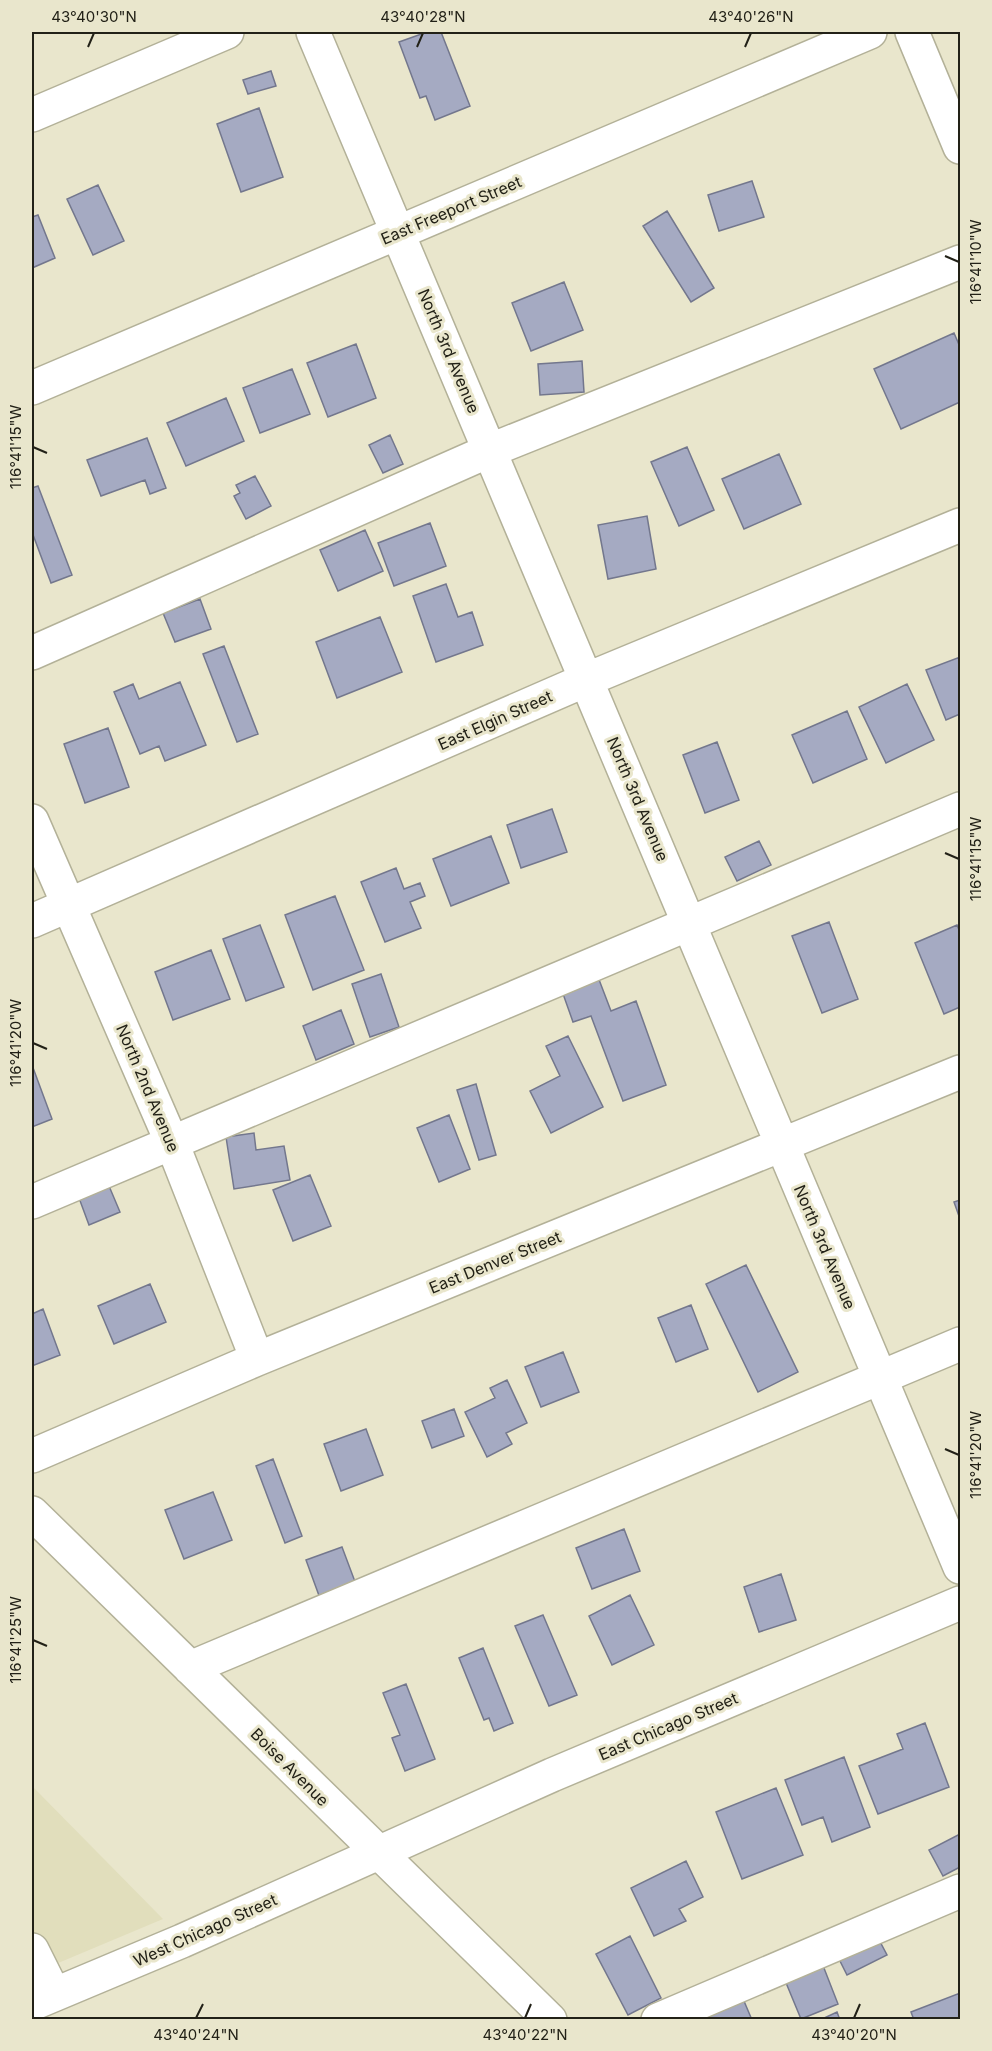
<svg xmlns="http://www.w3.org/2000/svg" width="992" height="2051" font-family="Inter,sans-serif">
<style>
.built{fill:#e1debc}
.building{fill:#a5aac2;stroke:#73778d;stroke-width:1.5}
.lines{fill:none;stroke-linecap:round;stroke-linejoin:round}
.minor-casing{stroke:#b3b198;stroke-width:36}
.minor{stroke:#fff;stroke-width:33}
.ticks{fill:none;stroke:#222117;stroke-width:2}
.labels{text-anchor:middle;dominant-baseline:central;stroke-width:6;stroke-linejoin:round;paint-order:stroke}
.street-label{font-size:16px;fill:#222117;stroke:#e9e6cc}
.neatline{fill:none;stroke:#222117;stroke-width:2}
.ticks-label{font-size:15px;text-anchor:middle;fill:#222117}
</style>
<rect width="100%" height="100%" fill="#e9e6cc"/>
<path class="built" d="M32,1786L163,1919L32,1974Z"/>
<path class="building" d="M427,32H441L470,106L435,120L426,96L420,98L399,42Z
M271,71L276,86L248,94L243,80Z
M259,108L283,177L241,192L217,124Z
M752,181L764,217L719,231L708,195Z
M98,185L124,241L93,255L67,199Z
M667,211L714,288L691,302L643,226Z
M38,215L55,258L32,268V217Z
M564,282L583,330L531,351L512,303Z
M954,333L960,347V402L901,429L874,369Z
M356,344L376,398L328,417L307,363Z
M582,361L584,392L540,395L538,364Z
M292,369L310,414L260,433L243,388Z
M226,398L244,441L186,466L167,423Z
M390,435L403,464L383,473L369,445Z
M147,438L166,488L150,494L145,480L101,496L87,460Z
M687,447L714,510L679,526L651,462Z
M779,454L801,504L744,529L722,479Z
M255,476L271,506L246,519L234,496L240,493L236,485Z
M38,486L72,575L51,583L32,532V488Z
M647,516L656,569L608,579L598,525Z
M430,523L446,566L394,586L378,543Z
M365,530L383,571L338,591L320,550Z
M446,584L458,617L472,612L483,645L436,662L413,596Z
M200,599L211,629L175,642L163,613Z
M380,617L402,672L337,698L316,642Z
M224,646L258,734L237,742L203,654Z
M960,657V714L946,720L926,670Z
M180,682L206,745L165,761L159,746L140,754L114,692L133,684L139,699Z
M907,684L934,740L886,763L859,707Z
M847,711L867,759L813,783L792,735Z
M108,728L129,787L85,803L64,744Z
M717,742L739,800L705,813L683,755Z
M552,809L567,852L521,868L507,825Z
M491,836L509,883L451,906L433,859Z
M759,841L771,865L737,881L725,857Z
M396,868L404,889L420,883L425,896L410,902L421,928L385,942L361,882Z
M335,896L364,970L313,990L285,915Z
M829,922L858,999L822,1013L792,936Z
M260,925L284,987L246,1001L223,939Z
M957,925L960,932V1007L944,1014L915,943Z
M211,950L230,999L173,1020L155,972Z
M381,974L399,1027L370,1037L352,984Z
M598,977L611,1011L636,1001L666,1085L623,1101L591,1016L573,1022L562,991Z
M341,1010L354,1044L316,1060L303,1026Z
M568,1036L603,1107L551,1133L530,1091L560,1076L546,1046Z
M32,1065L52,1119L32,1127Z
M476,1084L496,1155L479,1160L457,1090Z
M449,1115L470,1169L439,1182L417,1128Z
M254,1133L256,1150L284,1146L290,1180L234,1189L226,1137Z
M310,1175L331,1226L293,1241L273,1190Z
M109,1186L120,1212L89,1225L79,1198Z
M960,1200V1219L954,1202Z
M746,1265L798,1372L758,1392L706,1284Z
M150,1284L166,1322L114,1344L98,1306Z
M691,1305L708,1349L676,1362L658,1318Z
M43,1309L60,1355L32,1366V1314Z
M563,1352L579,1392L541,1407L525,1367Z
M507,1380L527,1423L506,1433L512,1444L487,1457L465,1412L495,1398L490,1388Z
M454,1409L464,1436L432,1448L422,1421Z
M366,1429L383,1475L341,1491L324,1444Z
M273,1459L302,1536L285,1543L256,1466Z
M213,1492L232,1540L184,1559L165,1510Z
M624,1529L640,1571L592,1589L576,1548Z
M342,1547L357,1587L321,1601L306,1560Z
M781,1574L796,1620L759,1632L744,1587Z
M630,1595L654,1645L612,1665L589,1616Z
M543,1615L577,1695L549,1706L515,1626Z
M483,1648L513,1723L494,1731L489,1718L484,1720L459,1658Z
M406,1684L435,1759L405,1771L392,1738L400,1735L383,1693Z
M925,1723L949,1787L878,1814L859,1766L903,1749L897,1734Z
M844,1757L870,1827L832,1842L823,1817L802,1825L785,1780Z
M776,1788L803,1855L742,1879L716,1812Z
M960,1834V1867L943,1876L929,1850Z
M686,1861L703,1897L679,1909L686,1921L654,1936L631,1888Z
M630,1936L661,1998L628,2015L596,1954Z
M877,1936L887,1955L847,1975L837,1955Z
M822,1963L838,2004L801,2019L784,1978Z
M960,1993V2020H914L911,2012Z
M741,1994L752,2020H692Z
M837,2012L840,2020H820Z"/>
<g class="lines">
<g class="minor-casing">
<path id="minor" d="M313,32L960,1567
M912,32L960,147
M32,115L227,32
M32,388L870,32
M32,653L491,450L960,262
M32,821L172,1143L257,1359
M32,921L588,679L960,525
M32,1202L960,809
M32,1456L257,1359L960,1072
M32,1513L550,2020
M190,1668L960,1344
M32,1950L54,1994
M32,2004L182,1941L552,1775L960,1603
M658,2020L960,1891"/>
</g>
<use href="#minor" class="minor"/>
</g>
<path class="ticks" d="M88,47L94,33M417,47L423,33M745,47L751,33M945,256L959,262M33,447L47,453M945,853L959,859M33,1043L47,1049M945,1449L959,1455M33,1640L47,1646M196,2018L203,2004M525,2018L531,2004M854,2018L860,2004"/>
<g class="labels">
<g class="street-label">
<text transform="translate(451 210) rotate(-23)">East Freeport Street</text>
<text transform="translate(449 351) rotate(67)">North 3rd Avenue</text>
<text transform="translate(495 720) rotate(-24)">East Elgin Street</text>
<text transform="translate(638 799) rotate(67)">North 3rd Avenue</text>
<text transform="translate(148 1088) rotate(67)">North 2nd Avenue</text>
<text transform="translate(825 1247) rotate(67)">North 3rd Avenue</text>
<text transform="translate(495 1262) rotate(-22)">East Denver Street</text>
<text transform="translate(668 1726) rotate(-23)">East Chicago Street</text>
<text transform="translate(290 1767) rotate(45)">Boise Avenue</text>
<text transform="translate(205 1930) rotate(-24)">West Chicago Street</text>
</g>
</g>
<rect width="992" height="2051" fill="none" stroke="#e9e6cc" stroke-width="66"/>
<rect x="33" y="33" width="926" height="1985" class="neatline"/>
<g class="ticks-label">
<text x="94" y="22">43°40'30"N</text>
<text x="423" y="22">43°40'28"N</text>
<text x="751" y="22">43°40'26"N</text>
<text transform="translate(976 262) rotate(-90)" y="5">116°41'10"W</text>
<text transform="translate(16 447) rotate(-90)" y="5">116°41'15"W</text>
<text transform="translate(976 859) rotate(-90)" y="5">116°41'15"W</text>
<text transform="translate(16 1043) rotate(-90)" y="5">116°41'20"W</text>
<text transform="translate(976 1455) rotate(-90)" y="5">116°41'20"W</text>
<text transform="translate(16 1640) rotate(-90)" y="5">116°41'25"W</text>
<text x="196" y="2040">43°40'24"N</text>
<text x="525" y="2040">43°40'22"N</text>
<text x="854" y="2040">43°40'20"N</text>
</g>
</svg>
